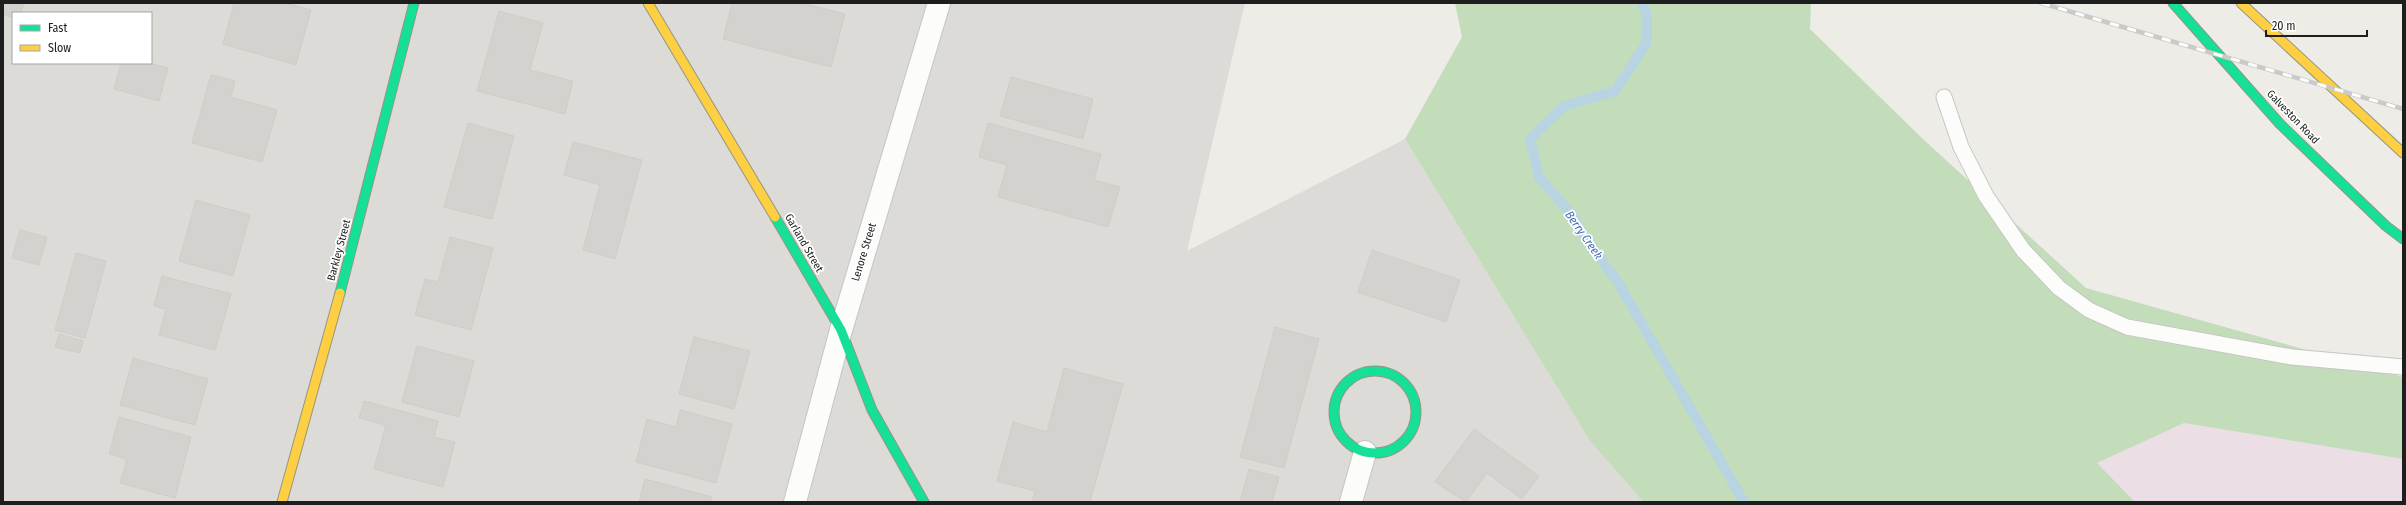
<svg xmlns="http://www.w3.org/2000/svg" width="2406" height="505" font-family="'Fira Sans Condensed',sans-serif">
<style>
.residential{fill:#dcdbd8;fill-rule:evenodd}
.industrial{fill:#ebdfe5}
.forest{fill:#c3ddbb}
.lines{fill:none;stroke-linecap:round;stroke-linejoin:round}
.stream{stroke:#b8d4e2;stroke-width:10}
.building{fill:#d3d2ce;stroke:#d0cdc8}
.lane-casing{stroke:#c5c5c3;stroke-width:17}
.street-casing{stroke:#c5c5c3;stroke-width:24}
.fast-casing{stroke:#93987e;stroke-width:11}
.slow-casing{stroke:#93987e;stroke-width:11}
.lane{stroke:#fcfcfb;stroke-width:15}
.street{stroke:#fcfcfb;stroke-width:22}
.fast{stroke:#16e098;stroke-width:9}
.slow{stroke:#ffcf43;stroke-width:9}
.rail-casing{stroke:#cacac9;stroke-width:4.5}
.rail{stroke:#fff;stroke-width:3;stroke-dasharray:9;stroke-linecap:butt}
.labels{text-anchor:middle;dominant-baseline:central;stroke-width:3.5;stroke-linejoin:round;paint-order:stroke}
.street-label{font-size:11px;fill:#1e1e1e;stroke:#fff}
.water-label{font-size:12px;font-style:italic;fill:#466fb3;stroke:#fff}
</style>
<rect width="100%" height="100%" fill="#edece7"/>
<path class="residential" d="M3,3H1245L1187,251L1405,139L1590,441L1643,502H3ZM13,13H151V63H13Z"/>
<path class="industrial" d="M2184,423L2403,459V502H2135L2096,463Z"/>
<path class="forest" d="M1455,3H1811L1810,29L1924,140L2086,288L2403,377V459L2184,423L2097,463L2135,502H1643L1590,441L1405,139L1462,37Z"/>
<g class="lines">
<path class="stream" d="M1642,3L1647,15V42L1615,91L1564,106L1530,139L1539,177L1573,216L1583,235L1619,284L1744,502"/>
</g>
<path class="building" d="M3,3H24L21,13H13V17L3,15Z
M234,3H285L311,10L296,65L223,44Z
M732,3H802L845,14L831,67L723,39Z
M499,11L543,23L530,70L573,81L565,114L477,91Z
M121,63H149L168,68L159,101L114,89Z
M211,75L235,81L231,97L277,110L262,162L192,143Z
M1011,77L1093,99L1083,139L1000,116Z
M468,123L514,136L492,219L444,207Z
M988,123L1101,154L1094,180L1120,187L1108,227L998,197L1007,165L979,157Z
M573,142L642,160L615,259L583,250L600,185L564,175Z
M196,200L250,215L233,276L179,261Z
M20,230L47,237L39,265L12,258Z
M450,237L493,248L471,330L415,315L425,279L438,282Z
M1372,250L1460,280L1446,322L1358,292Z
M76,253L106,261L85,338L55,330Z
M162,276L231,294L215,350L159,335L166,309L154,306Z
M1275,327L1319,339L1284,468L1240,457Z
M59,334L83,341L80,353L55,347Z
M694,337L750,351L734,409L679,394Z
M417,346L474,361L459,417L402,402Z
M133,358L208,379L195,425L120,405Z
M1064,368L1123,384L1090,502H1032L1035,491L997,481L1013,422L1047,432Z
M364,401L438,421L434,437L455,442L443,487L374,469L386,425L359,418Z
M680,410L732,424L716,483L636,462L647,419L676,427Z
M119,417L191,437L175,498L120,483L127,459L109,454Z
M1474,429L1539,476L1522,499L1487,473L1466,502L1435,482Z
M1249,469L1279,477L1272,502H1240Z
M645,479L712,497L710,502H639Z"/>
<g class="lines">
<g class="lane-casing">
<path id="lane" d="M1944,97L1961,147L1986,196L2023,250L2059,288L2089,310L2127,327L2292,357L2403,367"/>
</g>
<g class="street-casing">
<path id="street" d="M795,502L841,330L939,3
M1351,502L1365,452"/>
</g>
<g class="fast-casing">
<path id="fast" d="M2173,3L2280,124L2386,226L2403,239
M775,217L841,330L872,410L924,502
M340,293L414,3
M1334 412a41 41 0 1 1 82 0a41 41 0 1 1-82 0Z"/>
</g>
<g class="slow-casing">
<path id="slow" d="M648,3L775,217
M2241,3L2403,153
M282,502L340,293"/>
</g>
<use href="#lane" class="lane"/>
<use href="#street" class="street"/>
<use href="#fast" class="fast"/>
<use href="#slow" class="slow"/>
<g class="rail-casing">
<path id="rail" d="M2041,3L2403,109"/>
</g>
<use href="#rail" class="rail"/>
</g>
<g class="labels">
<g class="street-label">
<text transform="translate(2293 117) rotate(46)">Galveston Road</text>
<text transform="translate(804 243) rotate(60)">Garland Street</text>
<text transform="translate(339 250) rotate(-75)">Barkley Street</text>
<text transform="translate(864 252) rotate(-73)">Lenore Street</text>
</g>
<g class="water-label">
<text transform="translate(1584 235) rotate(55)">Berry Creek</text>
</g>
</g>
<rect width="2406" height="505" fill="none" stroke="#1e1e1e" stroke-width="8"/>
<rect x="12" y="12" width="140" height="52" fill="#ffffff" stroke="#a5a5a5"/>
<rect x="20" y="25" width="20" height="6" fill="#16e098" stroke="#a5a5a5"/>
<text x="48" y="32" font-size="12" fill="#1e1e1e">Fast</text>
<rect x="20" y="45" width="20" height="6" fill="#ffcf43" stroke="#a5a5a5"/>
<text x="48" y="52" font-size="12" fill="#1e1e1e">Slow</text>
<path d="M2266 30v6h101v-6" fill="none" stroke="#1e1e1e" stroke-width="2"/>
<text x="2272" y="30" font-size="12" fill="#1e1e1e" stroke="#ffffff" stroke-width="3" paint-order="stroke">20 m</text>
</svg>
